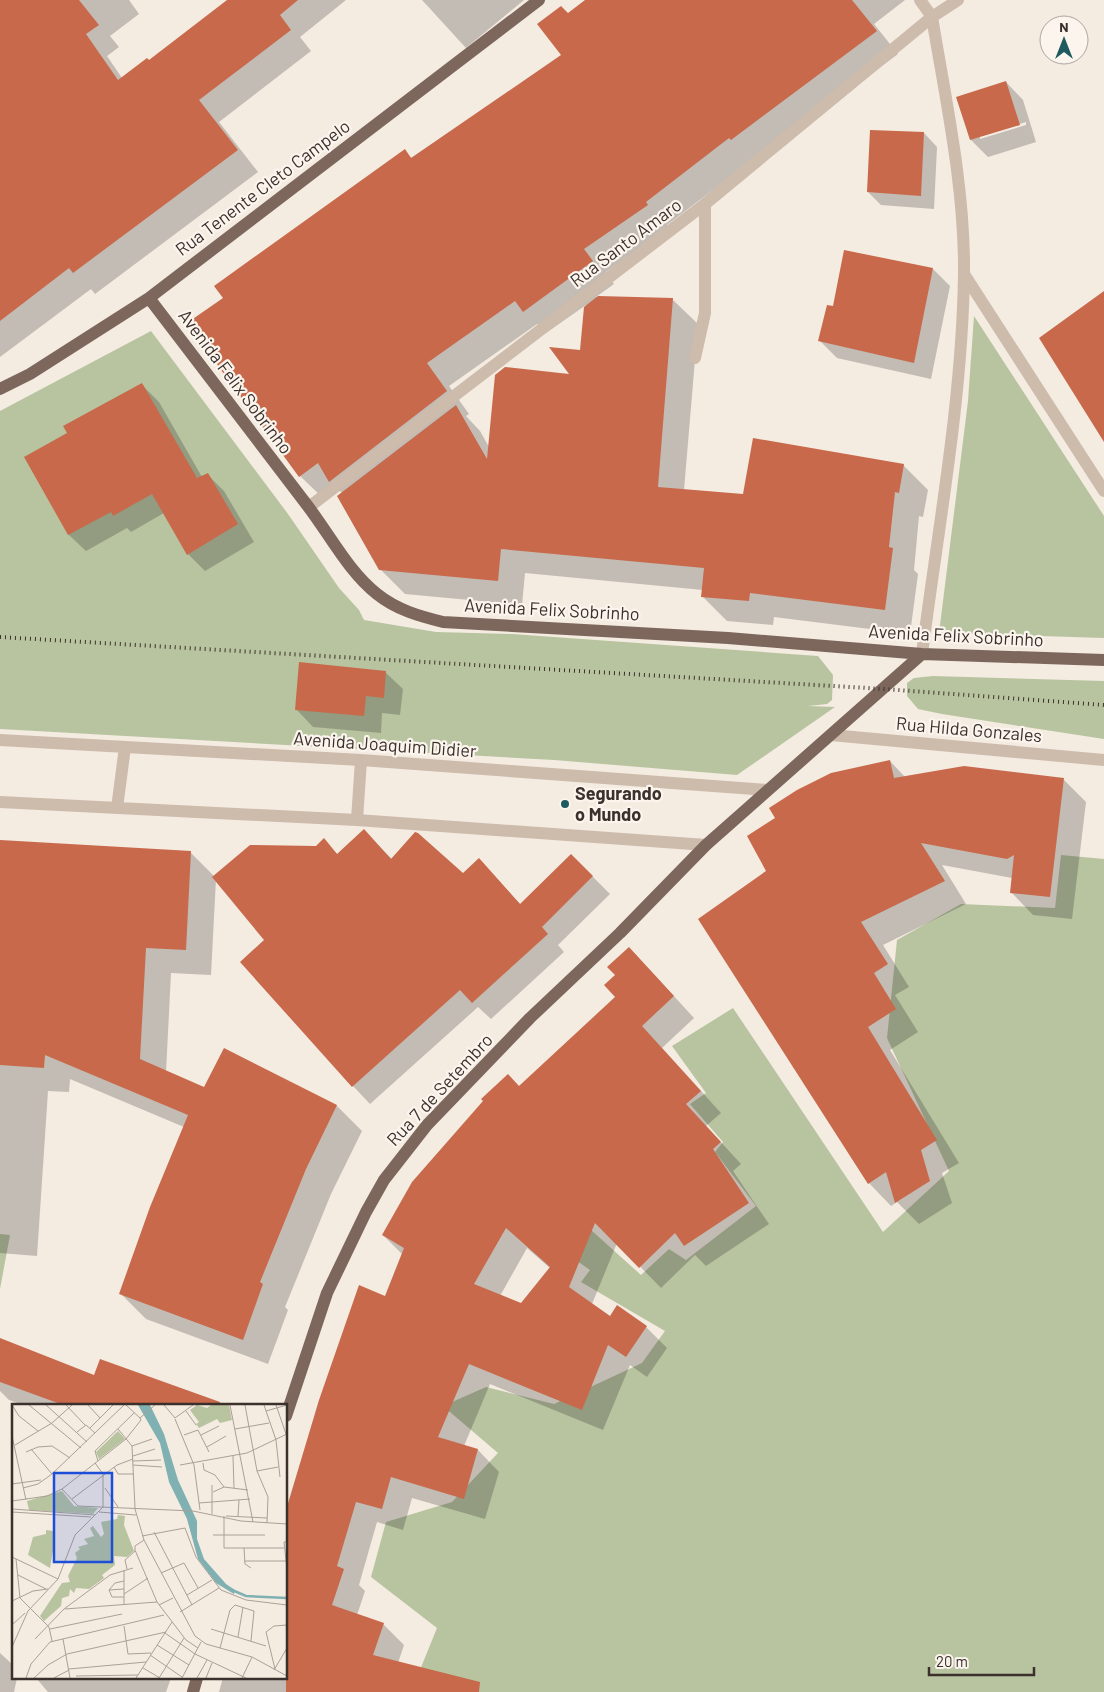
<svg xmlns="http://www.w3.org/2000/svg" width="1104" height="1692" font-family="Barlow,sans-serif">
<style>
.green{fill:#b8c4a0}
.shadow{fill:#0003;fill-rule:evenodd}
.building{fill:#c8694b;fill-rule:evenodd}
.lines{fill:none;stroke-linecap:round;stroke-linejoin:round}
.minor{stroke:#cdbbac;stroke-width:12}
.major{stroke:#7d675c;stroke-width:12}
.rail{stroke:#3b302b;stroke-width:4;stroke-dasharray:1 4;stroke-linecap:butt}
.poi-dot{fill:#1f5a5e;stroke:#fbf5ee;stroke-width:2}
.labels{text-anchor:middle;stroke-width:4.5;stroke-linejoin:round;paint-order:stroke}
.street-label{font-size:18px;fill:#3b302b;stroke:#fbf5ee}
.poi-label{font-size:18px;font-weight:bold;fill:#3b302b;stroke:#fbf5ee;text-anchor:start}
.inset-river{fill:none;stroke:#7fb0b2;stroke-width:2.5}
.inset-road{fill:none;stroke:#aaa098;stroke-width:1}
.view{fill:#1d4ed8;fill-opacity:0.15;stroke:#1d4ed8;stroke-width:2.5}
.inset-edge{fill:none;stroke:#3b302b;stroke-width:2.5}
</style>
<rect width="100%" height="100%" fill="#f4ebe1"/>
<path class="green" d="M974,316l130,200v122l-165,-5 29,-232z
M151,331l137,183 51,74 20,22 5,10 72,12 76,2 306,22 15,19 -1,25 -5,4 -19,2 27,1 -98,68 -183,-15 -554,-31v-318z
M933,676l171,5v58l-162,-25 -24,-5 -11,-13v-13l7,-5z
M1061,855l43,4v833h-693l26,-64 -66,-51 15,-55 66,-20 46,-49 -55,-47 43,-19 68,17 88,-41 23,-32 -84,-49 9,-12 -23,-16 24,-24 50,45 28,-26 17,11 70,-54 -41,-54 8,-10 -33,-38 16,-11 -34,-47 61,-38 150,224 66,-61 -62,-133 10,-98 64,-36 94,4z
M0,1234l10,1 -10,54z"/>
<path class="shadow" d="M0,0h129l10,14 -29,22 9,11 -12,9 15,22 27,-17 80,-61h117l-46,37 11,14 -92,71 39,50 -163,122 -4,-5 -91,68z
M422,0h102l-58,48z
M587,0h318l-31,24 24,30 -144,108 -2,-2 -85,65 2,3 -63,44 8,12 -18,13 77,3 25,24 -14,166 60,5 159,-30 25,25 -5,27 -4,-1 -5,54 4,4 -8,60 -136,-17 -1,8 -46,-4 -25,-25 1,-6 -178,-17 -3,32 -117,-11 -25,-25 -38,-76 -5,-5 -14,10 -23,-22 -75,-177 179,-148 8,7 151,-103 5,-41zM586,305l-5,47 -10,23 -82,72 -9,-16 -14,-15 3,-2 -20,-28 88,-62 9,9z
M1006,82l17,18 13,42 -48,15 -17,-17 -13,-43zM1026,122v3l-46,14v-3z
M924,133l13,14 -3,62 -53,-4 -13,-13z
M845,252l88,17 17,17 -19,93 -94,-21 -17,-17 14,-34z
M142,385l17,17 43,75 5,-3 17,17 30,51 -49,29 -17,-17 -24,-41 -33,19 -4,-4 -41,23 -17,-16 -43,-78 42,-23z
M385,672l18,17 -3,26 -18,-2 -1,20 -68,-6 -17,-18z
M890,761l15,16 159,3 22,22 -14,117 -39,-4 -22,-23 1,-14 -70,-13 24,39 -83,41 26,42 -14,8 23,37 -28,18 69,113 -17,10 10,30 -33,21 -22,-22 -6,4 -22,-23 -101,-311z
M364,831l28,28 71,16 16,-15 42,45 50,-50 39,39 -52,51 6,7 -73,67 -13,-12 -108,97 -17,-18 -87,-145 -50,-62 -5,96 -40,-2 -5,99 39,16 19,-39 113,57 25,25 -31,63 -46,113 3,3 -20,54 -122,-45 -25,-25 63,-167 -114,-48 -1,13 -21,-1 -11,165 -37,-3v-411l191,11 24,24 101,-30 8,-7 14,15z
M650,970l44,48 -32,30 59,65 -15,13 35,38 -8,7 36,53 -63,42 -11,-11 -34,33 -44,-45 -25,61 19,13 35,10 21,21 -20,29 -17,-12 -27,65 -113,-46 -26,62 14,4 21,22 -14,47 -73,-21 -9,32 -26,-8 -18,63 6,6 -8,24 26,9 21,21 -6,18 29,29h-208l4,-14h63l100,-380 17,-43 -20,-20 137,-148zM527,1248l24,21 -30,36 -21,-9z
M0,1339l95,37 6,-15 125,45h-200l-17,-6 -9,-9z
M0,1653l14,13v12h3l-3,14h-14z
M36,1678h135l-5,14h-118z"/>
<path class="building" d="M0,0h79l20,25 -13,9 32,46 29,-22 2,2 78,-60h71l-18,15 11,15 -92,70 39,50 -165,123 -4,-5 -69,53z
M585,0h267l25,31 -146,109 -2,-2 -83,64 2,3 -64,44 9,12 -70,51 -8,-11 -88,62 20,28 -118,91 -11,-19 -19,14 -112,-154 36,-25 -9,-12 191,-137 6,9 150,-103 -24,-31 24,-18 7,7z
M1006,81l14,44 -50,15 -14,-43z
M870,130l54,2 -3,64 -54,-4z
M844,250l89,18 -19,95 -96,-22 9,-36 6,1z
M1104,291v151l-65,-104z
M598,296l75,2 -15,189 85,7 10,-56 151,26 -5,29 -4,-1 -6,55 4,1 -8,62 -135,-17 -1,8 -48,-4 3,-29 -203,-19 -3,32 -119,-11 -42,-74 119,-91 31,54 8,-84 10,-8 64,7 -20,-27 31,3 4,-43z
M142,383l55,95 11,-5 30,51 -51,31 -35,-61 -39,22 -2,-4 -43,23 -44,-78 43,-24 -4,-7z
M299,662l87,9 -2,27 -18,-2 -2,20 -69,-6z
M890,760l4,18 70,-12 100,12 -14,119 -40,-4 4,-38 -7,4 -86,-16 24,38 -84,41 27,42 -14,9 22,36 -28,18 69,113 -16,10 9,31 -35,22 -9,-31 -18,12 -170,-265 68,-48 -19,-35 28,-18 -6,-10 28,-18 34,-17z
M364,829l27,30 24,-27 3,1 45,40 16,-15 41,46 51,-50 22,22 -51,51 6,7 -76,69 -12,-13 -108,97 -112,-125 24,-22 -52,-63 38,-32 66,1 8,-8 13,16z
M0,840l191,11 -5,99 -40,-2 -6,111 64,28 20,-39 113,57 -31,64 -46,113 3,2 -20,56 -124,-46 31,-87 38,-92 -143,-60 -1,13 -44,-3z
M629,947l45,49 -32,30 59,65 -15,13 35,38 -8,7 36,54 -65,43 -9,-13 -36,35 -44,-45 -26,64 41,29 7,-11 30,21 -21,31 -18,-12 -26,65 -113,-46 -31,73 40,12 -14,50 -73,-22 -9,32 -26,-7 -19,64 7,3 -12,36 52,18 -11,32 107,27 -1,10h-193v-182l33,-110 40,-115 26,11 19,-48 -22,-13 30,-53 71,-81 -2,-2 27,-25 11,12 96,-89 -11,-12 11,-10 -8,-8zM506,1228l44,39 -29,36 -47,-19z
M0,1338l94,37 6,-16 120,43 -1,4h-153l-66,-24z"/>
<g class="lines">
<path class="minor" d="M920,0l12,17c14,85 33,171 32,258 -2,127 -26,253 -42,379
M964,274l140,217
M695,358l10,-45v-109
M309,507l396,-303 227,-187 26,-17
M831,735l273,25
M0,740l361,20 406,30
M0,802l357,18 349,25
M117,808l8,-61
M357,820l4,-60"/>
<path class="major" d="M149,298c53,69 106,138 158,207 23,30 41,66 70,89 20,16 42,22 66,28l285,16 194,16 182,6
M0,389l30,-15 119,-76 390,-298
M286,1416l41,-123 39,-81 18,-32 43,-55 103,-107 90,-85 86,-88 216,-191
M193,1692l4,-14"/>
<path class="rail" d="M0,637l884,52 220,16"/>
</g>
<circle class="poi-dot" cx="565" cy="804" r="5"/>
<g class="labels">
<g class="street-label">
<text transform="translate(263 188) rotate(-37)" y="6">Rua Tenente Cleto Campelo</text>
<text transform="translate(626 243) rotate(-37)" y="6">Rua Santo Amaro</text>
<text transform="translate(235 382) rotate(53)" y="6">Avenida Felix Sobrinho</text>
<text transform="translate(552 610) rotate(3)" y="6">Avenida Felix Sobrinho</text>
<text transform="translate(956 636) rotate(3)" y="6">Avenida Felix Sobrinho</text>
<text transform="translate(969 730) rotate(5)" y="6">Rua Hilda Gonzales</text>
<text transform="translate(385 745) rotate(4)" y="6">Avenida Joaquim Didier</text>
<text transform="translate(440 1090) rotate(-47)" y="6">Rua 7 de Setembro</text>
</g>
<g class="poi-label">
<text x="575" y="800">Segurando<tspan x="575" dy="21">o Mundo</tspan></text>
</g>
</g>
<g transform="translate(12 1404)">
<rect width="275" height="275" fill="#f4ebe1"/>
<path d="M185,1l10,3 4,-3h18l3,15 -12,3 -3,-4 -18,9 -3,-4 3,-2 -9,-12zM106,27l7,8 -26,20 -3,-7zM50,87l12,15 24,2 -5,6 -64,-4 -2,-9zM106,111l7,1 -1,9 10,26 -7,6 -13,-1 1,9 -13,10 2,3 -15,11 -13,-1 -2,5 -4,-4 -1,7 -7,2 -1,8 -17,15 -4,-5 22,-33 8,-1 -2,-6 9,-18 -2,-5 5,-4 -2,-2 10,-3 -4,-5 10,-3 -4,-8 3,-2 8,11 3,-3 -3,-12 16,-3zM34,126l7,1 2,7 -5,30 -22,-13 5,-18 13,-3z" fill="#b8c4a0"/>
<path d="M126,1h12l14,29 14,46 19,41v18l7,20 22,25 9,6 -1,4 -18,-11 -18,-24 -11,-40 -18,-37 -9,-39z" fill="#7fb0b2"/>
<path class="inset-river" d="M220,186l14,6 41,2"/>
<path class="inset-road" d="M0,1l7,11 19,15M17,1l52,43M34,1l41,37M54,1l19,20M76,1l12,13M114,1l14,13M152,1l11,13 18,-13M218,1l23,117M233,1l12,66 11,26 -1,26M252,1l12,35 4,37M264,1l10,29M174,7l10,14M254,7l21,-6M128,14l15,-13M163,15l19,46 6,45M78,24l23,-23M106,25l14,17 3,62M223,25l34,-6M65,28l9,-7 9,8M172,31l14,-5 11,22M189,31l18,-9M0,32l14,64M3,41l37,-22 20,-18M120,42l20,-7M195,43l19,-11M19,45l21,25M14,48l12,-5 14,-1 18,12M121,52l22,-7M221,52l1,32M86,57l-3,-10 39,-38M121,57l28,-1M83,59l8,11v33M191,59l1,7 11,5 9,12M121,61l29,2M168,61l67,-12 40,-19M102,63l4,7h16M245,67l21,-4M0,80l29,-4M11,84l15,-4 14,-10 72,-69M93,84l13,19M50,85l16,17 115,5 48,10 46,3M201,88l11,-5 24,3M60,95l45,-34 16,-6M0,97l35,-5 15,-7 64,-50 15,-19 -1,-2M187,99l51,-4M0,105l83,6M123,105l9,31 51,96 11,8 46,13 35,19M0,108l79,5M87,108l37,3M200,110v-29M212,112v32h60M214,112l41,2M226,112l1,-16M142,128l38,73M201,131h52M130,132l43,-8 11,29 25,33 25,10 41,5M132,136l-9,6v4l22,52 29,38 12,8M275,138h-3l3,27M232,144l1,16 6,4M0,153l46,22M4,155l4,39 29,29 3,14M232,157h42M115,165l-2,-9 10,-9M112,166v35M149,169l23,-10 14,25M6,171l28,14M97,186l3,7h12M97,186l6,-7 9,-2M97,186l15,-1M112,190l24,-16M175,191l25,-15M0,197l21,-10 15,-2M147,201l14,-7M53,205l92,-7M168,208l39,-24M0,221l13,-12M112,222l4,28 23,-1M38,225l72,-15M199,225l55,17M153,229l30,21 51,24M226,233l5,-30M23,235l29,-30 46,-34 23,-7M51,235l7,39M145,241l32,20M0,243l16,-36 30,-32 17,-44 28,-28M208,244l10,-38 5,-5 19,6 -3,30M138,251l32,22M131,264l17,10M57,265l77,-7M263,265l-9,-37 8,-6 13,-1M262,266l13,-22M64,272l62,-1M14,274l5,-14 19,-22 114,-27M22,274l14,-13 19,-11 99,-22M42,274l15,-8M124,274l36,-56M147,274l25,-40M170,274l19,-36M185,274l10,-18M194,274l6,-15M230,274l10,-21"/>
<path class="view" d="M42,69h58v89h-58z"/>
<rect width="275" height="275" class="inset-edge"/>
</g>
<g transform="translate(1064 40)"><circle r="24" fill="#fbf5ee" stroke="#aea6a0"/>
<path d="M0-4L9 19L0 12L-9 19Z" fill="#1f5a5e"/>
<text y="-8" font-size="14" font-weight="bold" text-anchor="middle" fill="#3b302b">N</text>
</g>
<path d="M929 1667v8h105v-8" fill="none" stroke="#3b302b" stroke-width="2.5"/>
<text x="936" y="1667" font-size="15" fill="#3b302b" stroke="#fbf5ee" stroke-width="4" paint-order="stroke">20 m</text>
</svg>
